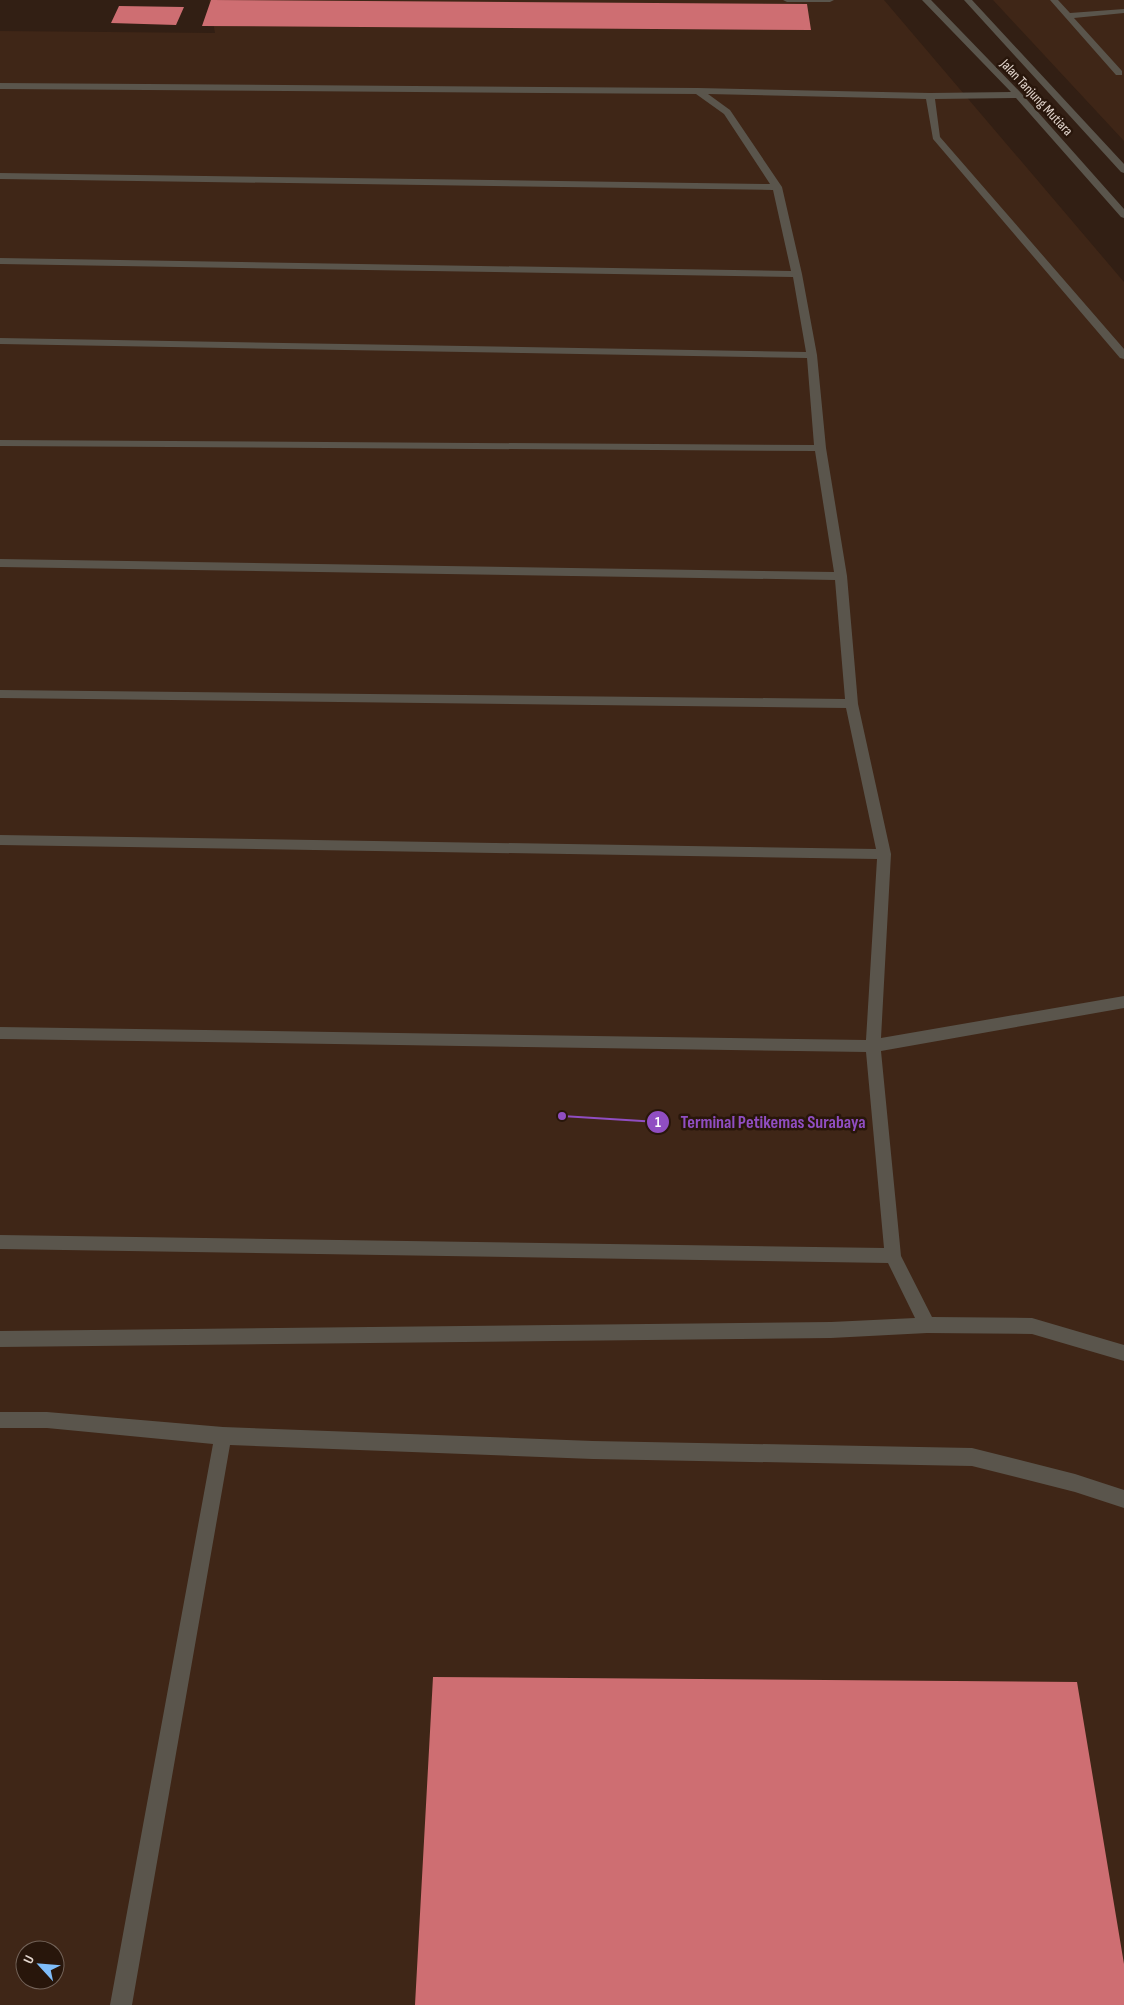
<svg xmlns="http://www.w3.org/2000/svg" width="1124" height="2005" font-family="'Sofia Sans Condensed',sans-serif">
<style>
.built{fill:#3f2617;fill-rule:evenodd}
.building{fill:#ce6e72}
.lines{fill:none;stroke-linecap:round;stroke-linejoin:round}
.lane{fill:#5a554c;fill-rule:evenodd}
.labels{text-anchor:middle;stroke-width:5;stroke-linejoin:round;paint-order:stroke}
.far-street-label{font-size:14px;fill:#e4d7cf;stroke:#28160b}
.leader{fill:none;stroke:#904ec2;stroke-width:2}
.callout-dot{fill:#904ec2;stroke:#28160b;stroke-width:2}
.mark-label{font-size:15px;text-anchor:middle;font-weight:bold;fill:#fff}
.callout-label{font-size:18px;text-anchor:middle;font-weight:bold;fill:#904ec2;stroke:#28160b;stroke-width:5;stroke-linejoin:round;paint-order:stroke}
</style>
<rect width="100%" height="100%" fill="#321f14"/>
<path class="built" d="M209,0h675l240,282v1723h-1124v-1974l215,2zM25,1950h30v30h-30z
M993,0h131v141z"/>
<path class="building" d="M211,0l596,4 4,26 -609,-4z
M119,6l65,1 -8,18 -65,-2z
M433,1677l644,5 47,282v41h-709z"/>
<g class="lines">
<path class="lane" d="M783,0h51l-4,2h-43z
M922,0h9l90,93 103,116v9l-3,-1 -105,-119 -81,1 5,38 184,212v10l-4,-1 -187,-219 -7,-40 -218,-5 22,16 52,77 20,87 15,81 9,93 21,128 11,128 33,150 -10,184 243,-42v12l-243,43 20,205 31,61 100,1 92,27v16l-92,-27 -105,-1 -96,5 -831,9v-16l831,-9 84,-4 -27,-55 -888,-14v-14l884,13 -18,-196 -866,-13v-12l866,13 11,-181 -877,-14v-10l876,14 -30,-141 -846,-10v-8l845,9 -10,-119 -835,-13v-8l834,13 -19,-121 -815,-5v-6l814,5 -7,-87 -807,-14v-6l806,14 -13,-75 -793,-13v-6l791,13 -18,-81 -773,-11v-6l770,11 -46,-70 -28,-20 -696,-5v-6l698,5 232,5 81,-1z
M964,0h8l152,164v9l-3,-1z
M1050,0h8l12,13 54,-4v4l-50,5 48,53v4h-6z
M0,1412h47l176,15 370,14 379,7 103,26 49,16v18l-49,-16 -103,-26 -379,-7 -363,-14 -98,560h-22l103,-561 -166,-16h-47z"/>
</g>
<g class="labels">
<g class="far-street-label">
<text transform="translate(1037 97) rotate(47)" y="5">Jalan Tanjung Mutiara</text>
</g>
</g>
<path class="leader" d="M562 1116L658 1122"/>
<g class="callout-dot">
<circle cx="562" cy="1116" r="5"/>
<circle cx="658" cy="1122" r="12"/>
</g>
<g class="mark-label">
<text x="658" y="1127">1</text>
</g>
<g class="callout-label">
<text x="773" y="1128">Terminal Petikemas Surabaya</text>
</g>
<g transform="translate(40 1965) rotate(296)"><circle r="24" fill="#28160b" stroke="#736359"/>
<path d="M0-4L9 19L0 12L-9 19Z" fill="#7fbdfa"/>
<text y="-8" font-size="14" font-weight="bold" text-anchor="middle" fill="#e4d7cf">U</text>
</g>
</svg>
